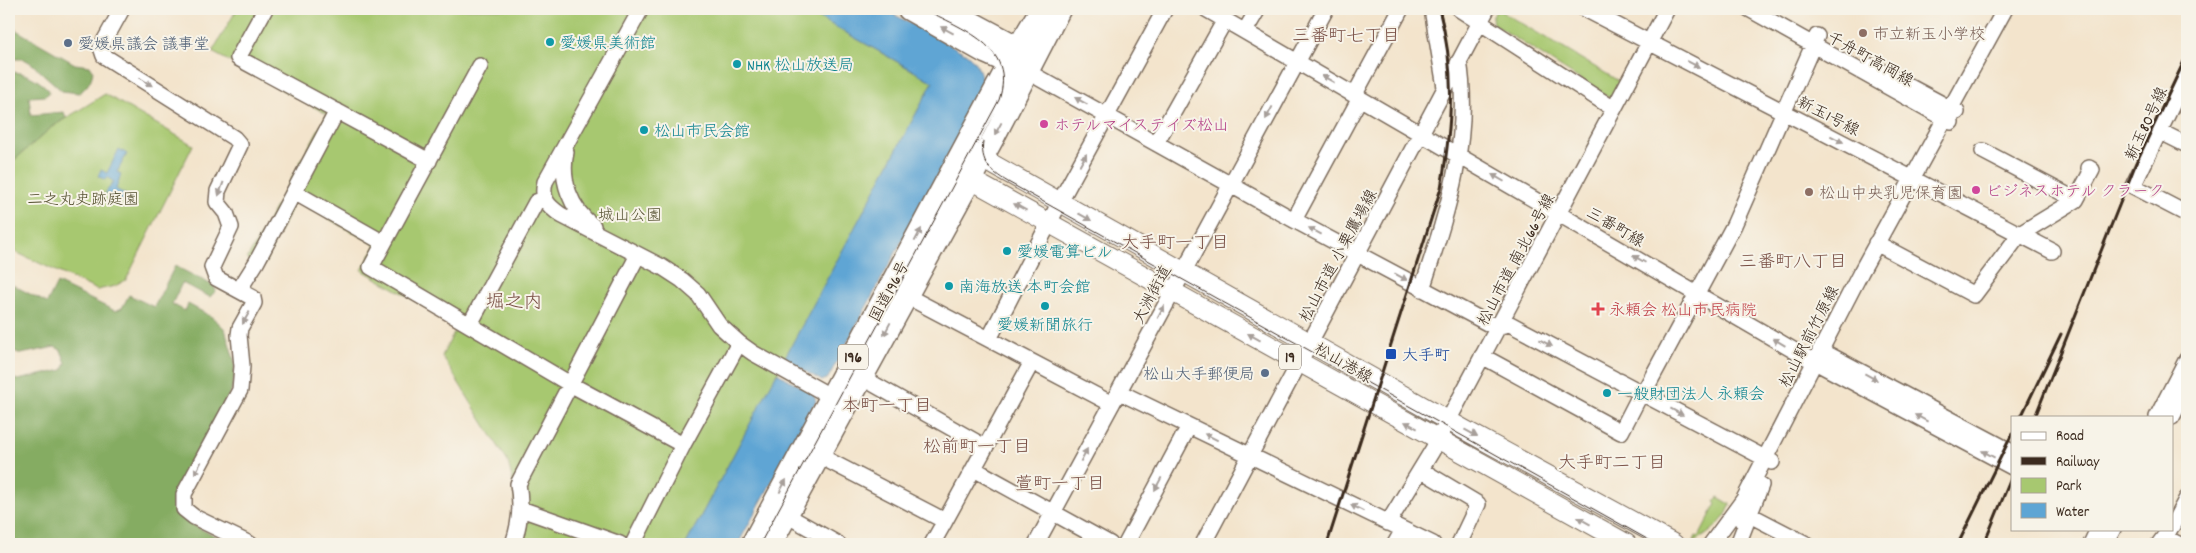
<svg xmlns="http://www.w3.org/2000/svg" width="2196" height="553" font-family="Dekko,'Klee One',sans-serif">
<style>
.green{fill:#a7c870;stroke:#717947}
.forest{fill:#85ac62;stroke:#606b40}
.water{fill:#5ea5d4;stroke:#4c6879}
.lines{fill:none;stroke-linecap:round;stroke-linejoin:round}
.minor-casing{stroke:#7b6b5b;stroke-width:18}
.major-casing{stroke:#7b6b5b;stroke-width:21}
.highway-casing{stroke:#7b6b5b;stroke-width:24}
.minor{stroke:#fff;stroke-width:15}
.major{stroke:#fff;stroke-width:19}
.highway{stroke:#fff;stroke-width:21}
.tram{stroke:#3b2a1e;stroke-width:1}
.rail{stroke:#3b2a1e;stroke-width:3}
.oneway{fill:#a79f9a}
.education-dot{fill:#8d6e63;stroke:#f7f3e8;stroke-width:2}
.culture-dot{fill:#0f9aa8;stroke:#f7f3e8;stroke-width:2}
.service-dot{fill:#5c6f8a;stroke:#f7f3e8;stroke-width:2}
.hotel-dot{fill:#d1479c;stroke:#f7f3e8;stroke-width:2}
.health-dot{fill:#e0444e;stroke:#f7f3e8;stroke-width:2}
.transit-dot{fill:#1a4fb4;stroke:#f7f3e8;stroke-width:2}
.labels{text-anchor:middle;stroke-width:4;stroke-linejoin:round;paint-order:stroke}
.shield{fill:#f7f3e8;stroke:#73665b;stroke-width:1}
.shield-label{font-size:15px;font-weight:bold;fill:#3b2a1e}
.education-label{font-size:16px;fill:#785e54;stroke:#f7f3e8;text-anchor:start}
.culture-label{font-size:16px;fill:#0d838f;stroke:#f7f3e8;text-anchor:start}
.service-label{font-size:16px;fill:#4e5e75;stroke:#f7f3e8;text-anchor:start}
.street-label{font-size:16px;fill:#3b2a1e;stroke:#f7f3e8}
.hotel-label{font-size:16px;fill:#b23c85;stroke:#f7f3e8;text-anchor:start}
.park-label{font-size:16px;fill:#565232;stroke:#f7f3e8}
.health-label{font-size:16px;fill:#be3a42;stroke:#f7f3e8;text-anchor:start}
.transit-label{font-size:16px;fill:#164399;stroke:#f7f3e8;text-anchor:start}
.neighbourhood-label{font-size:18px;fill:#784e44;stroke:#f7f3e8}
.quarter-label{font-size:19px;fill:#784e44;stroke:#f7f3e8}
</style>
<rect width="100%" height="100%" fill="#f7f3e8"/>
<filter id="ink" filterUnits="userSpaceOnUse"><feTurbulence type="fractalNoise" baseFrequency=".02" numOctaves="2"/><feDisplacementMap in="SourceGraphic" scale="10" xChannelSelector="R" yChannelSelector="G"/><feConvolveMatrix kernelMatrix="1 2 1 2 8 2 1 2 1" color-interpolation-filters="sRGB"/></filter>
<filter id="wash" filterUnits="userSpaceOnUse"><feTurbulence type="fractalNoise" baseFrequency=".0096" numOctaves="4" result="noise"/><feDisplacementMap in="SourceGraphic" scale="20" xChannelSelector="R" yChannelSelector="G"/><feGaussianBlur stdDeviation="1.12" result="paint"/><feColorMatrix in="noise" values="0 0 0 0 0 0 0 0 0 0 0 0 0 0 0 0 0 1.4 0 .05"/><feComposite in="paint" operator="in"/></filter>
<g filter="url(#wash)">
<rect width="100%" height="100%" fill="#f3e4cc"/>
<path class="green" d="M237,9h567l129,73 -247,462h-168l-4,-58 -6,-24 -66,-106 16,-31 -96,-55 14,-25 -81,-45 -32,67 -16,-8 80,-145 -115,-62z
M1497,9l125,74 -8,15h-5l-116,-74 -1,-6z
M105,94l88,51 -67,135 -11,6 -18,4 -88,-41v-80l3,-7 40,-35z
M1718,497l12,7c-1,13 -23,33 -36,37l2,-5 3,1 17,-33 -2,-2z"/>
<path class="forest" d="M9,22l7,8 59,34 15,2 3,5c-1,9 -6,17 -14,22l-17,-2 -31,-28 -7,-4h-15z
M9,72c16,0 27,6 39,17l1,4 -4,3 -16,1 2,18 33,-3 2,6 -14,9 -40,35 -3,7z
M175,266l39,20 2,5 -6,6 -28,-14 -10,21 13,7 3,-7 24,13 13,12 10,34 -1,15 -3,13 -55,101c-1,6 -2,13 1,19 6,13 44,27 57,33h-225v-167l9,3 45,-10 3,-7 -5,-13 -6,-3 -34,7 -12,-5v-66l38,20 10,-20 58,28 7,-3 7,-13 25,12z"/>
<path class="water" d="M804,9h80l81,44c17,12 21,31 12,49l-149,276 -6,3 -38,-22 149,-277z
M119,149l8,5 -10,18 4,2 -5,15 10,6 -3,6 -18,-8 9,-11 -7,-5 -2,3 -7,-4 3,-6 6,3z
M777,373l37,21 2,7 -78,143h-52z"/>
</g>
<g filter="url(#ink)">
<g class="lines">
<defs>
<path id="minor" d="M122,9l-21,38 3,9 130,82 6,7 -22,46 -1,11 9,11 5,14 -19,40 4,11 37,20 1,5 -14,25 -1,7 3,31 -2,24 -56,104v15l10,8 56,27
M265,9l-27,49 191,103
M641,9l-96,173c-4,17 2,23 16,33l101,52 20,13 16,14 21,31 20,18 14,10 86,48
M1206,9l594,345 212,113
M1432,9l13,78
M1459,9l155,100
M1585,9l467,242
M1749,9l202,113
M1245,31l13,-22
M480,66l-109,201 199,117 113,61
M1871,66l86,46
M1028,72l266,148 195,104 11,2 10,-2 104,55
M2187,74l-54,112 54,28
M1355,94l46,-85
M2159,131l28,14
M1156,143l69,-123
M1983,151l93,49 16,-30 -3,-2
M566,152c-6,28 4,56 27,74
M294,192l90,51
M1294,220l66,-122
M1876,243l98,52 46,-61 56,-34
M1422,289c24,-74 50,-149 37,-228
M239,290l17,-27 81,-152
M899,292l213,112
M470,324l66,-122 8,-3
M989,339l75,-145 101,-185
M1820,350l192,102
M1482,356l139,76 17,-33 5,-5 91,-169 83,-189
M854,373l131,74
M1619,381l153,81
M1119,392l314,152
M2157,417l30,-58
M2172,417l15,-29
M812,452l133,69 87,-159
M974,469l136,75
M1421,470l57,34 -19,40
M521,509l99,35
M779,511l59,33
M1742,521l8,-6 56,29
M1388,523l44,-72 235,-442
M2172,526l15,-28
M2164,537l14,7
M513,544c7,-20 9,-39 5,-60l120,-229
M633,544l50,-99 56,-102
M932,544l13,-23
M1036,544l290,-535
M1126,544l63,-118
M1203,544l284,-535
M1395,544l8,-14
M1711,544l33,-45 117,-227 144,-263
M1738,544l23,-59
M2091,544l7,-15
M2105,544l8,-15
M2159,544l11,-15"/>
<path id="major" d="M969,151l494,278 211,115
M959,173l668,371"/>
<path id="highway" d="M908,9l78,44 36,16
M947,9l71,38 8,12
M752,544l266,-497 23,-38
M771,544l223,-407 66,-128"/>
</defs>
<use href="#minor" class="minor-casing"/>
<use href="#major" class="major-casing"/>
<use href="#highway" class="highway-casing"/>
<use href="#minor" class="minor"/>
<use href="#major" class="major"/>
<use href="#highway" class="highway"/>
<path class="tram" d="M983,141c-3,21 7,30 25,41l648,362
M760,544l239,-444c18,-54 -37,-71 -75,-91"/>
<path class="rail" d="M2021,417l40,-83
M2035,417l101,-254 51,-108
M1327,544l114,-356c11,-63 15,-117 -2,-179
M1958,544l54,-110
M1984,544l28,-68"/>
</g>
<defs><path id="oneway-solid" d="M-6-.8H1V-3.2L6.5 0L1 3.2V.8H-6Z" transform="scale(1.25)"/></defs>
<g class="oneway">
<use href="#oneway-solid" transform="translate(947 30) rotate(-152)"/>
<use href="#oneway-solid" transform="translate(1693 64) rotate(27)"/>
<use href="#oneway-solid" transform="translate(1328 79) rotate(-150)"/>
<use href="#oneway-solid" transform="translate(146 82) rotate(32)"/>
<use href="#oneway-solid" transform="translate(1081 101) rotate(-151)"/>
<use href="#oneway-solid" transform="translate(1269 113) rotate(118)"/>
<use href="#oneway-solid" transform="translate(998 129) rotate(118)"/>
<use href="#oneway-solid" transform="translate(1837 139) rotate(27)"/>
<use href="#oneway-solid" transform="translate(1083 160) rotate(-61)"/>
<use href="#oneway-solid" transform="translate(1498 178) rotate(-150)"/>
<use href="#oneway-solid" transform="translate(221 189) rotate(110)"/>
<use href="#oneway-solid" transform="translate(1020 207) rotate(-152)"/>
<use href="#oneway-solid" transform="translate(1085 217) rotate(29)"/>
<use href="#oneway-solid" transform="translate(1315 231) rotate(-152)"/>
<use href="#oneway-solid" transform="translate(918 235) rotate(-62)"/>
<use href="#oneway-solid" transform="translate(1639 259) rotate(-150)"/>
<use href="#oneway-solid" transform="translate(1401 277) rotate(28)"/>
<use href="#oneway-solid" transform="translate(1161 312) rotate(-62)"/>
<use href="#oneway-solid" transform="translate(246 318) rotate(119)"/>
<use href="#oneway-solid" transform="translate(887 329) rotate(118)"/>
<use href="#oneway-solid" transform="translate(1254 337) rotate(-151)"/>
<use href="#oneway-solid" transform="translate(1779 342) rotate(-149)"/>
<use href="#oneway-solid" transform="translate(1546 343) rotate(28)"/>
<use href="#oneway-solid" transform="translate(1871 377) rotate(28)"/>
<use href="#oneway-solid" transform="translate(1677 412) rotate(28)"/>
<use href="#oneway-solid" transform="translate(1921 418) rotate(-152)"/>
<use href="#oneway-solid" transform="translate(1411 425) rotate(-152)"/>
<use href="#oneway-solid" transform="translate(1471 433) rotate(29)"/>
<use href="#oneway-solid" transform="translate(1211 437) rotate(-154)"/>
<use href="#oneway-solid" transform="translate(1988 454) rotate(-152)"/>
<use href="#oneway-solid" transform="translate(1084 455) rotate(-62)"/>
<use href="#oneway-solid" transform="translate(198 468) rotate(118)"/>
<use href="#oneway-solid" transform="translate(1158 484) rotate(118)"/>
<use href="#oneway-solid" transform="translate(783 486) rotate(-62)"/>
<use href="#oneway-solid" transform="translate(1357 508) rotate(-154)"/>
<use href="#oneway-solid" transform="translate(1584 521) rotate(-151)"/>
</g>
</g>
<g class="education-dot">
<circle cx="1863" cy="33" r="5"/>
<circle cx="1809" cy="192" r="5"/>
</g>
<g class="culture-dot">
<circle cx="550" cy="42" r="5"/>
<circle cx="737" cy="64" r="5"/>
<circle cx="644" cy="130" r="5"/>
<circle cx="1007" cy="251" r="5"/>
<circle cx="949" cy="286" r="5"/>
<circle cx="1045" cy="306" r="5"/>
<circle cx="1607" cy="393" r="5"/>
</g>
<g class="service-dot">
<circle cx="68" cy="43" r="5"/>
<circle cx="1265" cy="373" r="5"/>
</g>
<g class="hotel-dot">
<circle cx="1044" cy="124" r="5"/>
<circle cx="1976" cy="190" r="5"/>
</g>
<path class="health-dot" d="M1595.5 301.5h5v5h5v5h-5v5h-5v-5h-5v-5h5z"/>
<rect class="transit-dot" x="1385" y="348" width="12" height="12" rx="2.5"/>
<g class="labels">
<g class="shield">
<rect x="838" y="344.5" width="30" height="25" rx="4"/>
<rect x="1279" y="344.5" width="22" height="25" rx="4"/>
</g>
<g class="shield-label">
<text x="853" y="362">196</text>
<text x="1290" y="362">19</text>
</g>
<g class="education-label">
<text x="1873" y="39">市立新玉小学校</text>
<text x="1819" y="198">松山中央乳児保育園</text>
</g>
<g class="culture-label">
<text x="560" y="48">愛媛県美術館</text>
<text x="747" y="70">NHK 松山放送局</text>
<text x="654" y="136">松山市民会館</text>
<text x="1017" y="257">愛媛電算ビル</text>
<text x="959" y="292">南海放送 本町会館</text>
<text x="1045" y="330" text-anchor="middle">愛媛新聞旅行</text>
<text x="1617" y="399">一般財団法人 永頼会</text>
</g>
<g class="service-label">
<text x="78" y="49">愛媛県議会 議事堂</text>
<text x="1255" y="379" text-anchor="end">松山大手郵便局</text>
</g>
<g class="street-label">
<text transform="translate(1871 58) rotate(29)" y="6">千舟町高岡線</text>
<text transform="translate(1829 115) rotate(27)" y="6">新玉1号線</text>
<text transform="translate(2145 123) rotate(-65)" y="6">新玉80号線</text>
<text transform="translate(1616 226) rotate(30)" y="6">三番町線</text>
<text transform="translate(1337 255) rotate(-62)" y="6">松山市道 小栗鷹場線</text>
<text transform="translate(1515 259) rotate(-62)" y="6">松山市道 南北66号線</text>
<text transform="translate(888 291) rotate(-62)" y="6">国道196号</text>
<text transform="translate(1151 294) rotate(-62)" y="6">大洲街道</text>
<text transform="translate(1808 336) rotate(-63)" y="6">松山駅前竹原線</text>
<text transform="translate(1344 362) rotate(30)" y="6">松山港線</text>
</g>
<g class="hotel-label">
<text x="1054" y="130">ホテルマイステイズ松山</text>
<text x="1986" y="196">ビジネスホテル クラーク</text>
</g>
<g class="park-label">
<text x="83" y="204">二之丸史跡庭園</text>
<text x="630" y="220">城山公園</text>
</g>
<g class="health-label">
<text x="1609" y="315">永頼会 松山市民病院</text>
</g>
<g class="transit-label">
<text x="1402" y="360">大手町</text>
</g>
<g class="neighbourhood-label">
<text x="1346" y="41">三番町七丁目</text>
<text x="1175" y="248">大手町一丁目</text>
<text x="1793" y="267">三番町八丁目</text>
<text x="887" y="411">本町一丁目</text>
<text x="977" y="452">松前町一丁目</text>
<text x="1612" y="468">大手町二丁目</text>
<text x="1060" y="489">萱町一丁目</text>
</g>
<g class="quarter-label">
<text x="514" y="307">堀之内</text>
</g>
</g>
<rect width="2196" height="553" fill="none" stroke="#f7f3e8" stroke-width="30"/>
<rect x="2011" y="416" width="162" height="115" fill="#f7f3e8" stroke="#aca397"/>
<rect x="2021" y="432" width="25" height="8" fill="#ffffff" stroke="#aca397"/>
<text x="2056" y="440" font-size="15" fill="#3b2a1e">Road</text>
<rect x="2021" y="457" width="25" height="8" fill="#3b2a1e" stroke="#aca397"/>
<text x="2056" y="466" font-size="15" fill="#3b2a1e">Railway</text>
<rect x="2021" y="478" width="25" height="15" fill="#a7c870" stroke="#aca397"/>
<text x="2056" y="490" font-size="15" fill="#3b2a1e">Park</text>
<rect x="2021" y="503" width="25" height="15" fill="#5ea5d4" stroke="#aca397"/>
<text x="2056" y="516" font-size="15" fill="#3b2a1e">Water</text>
</svg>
